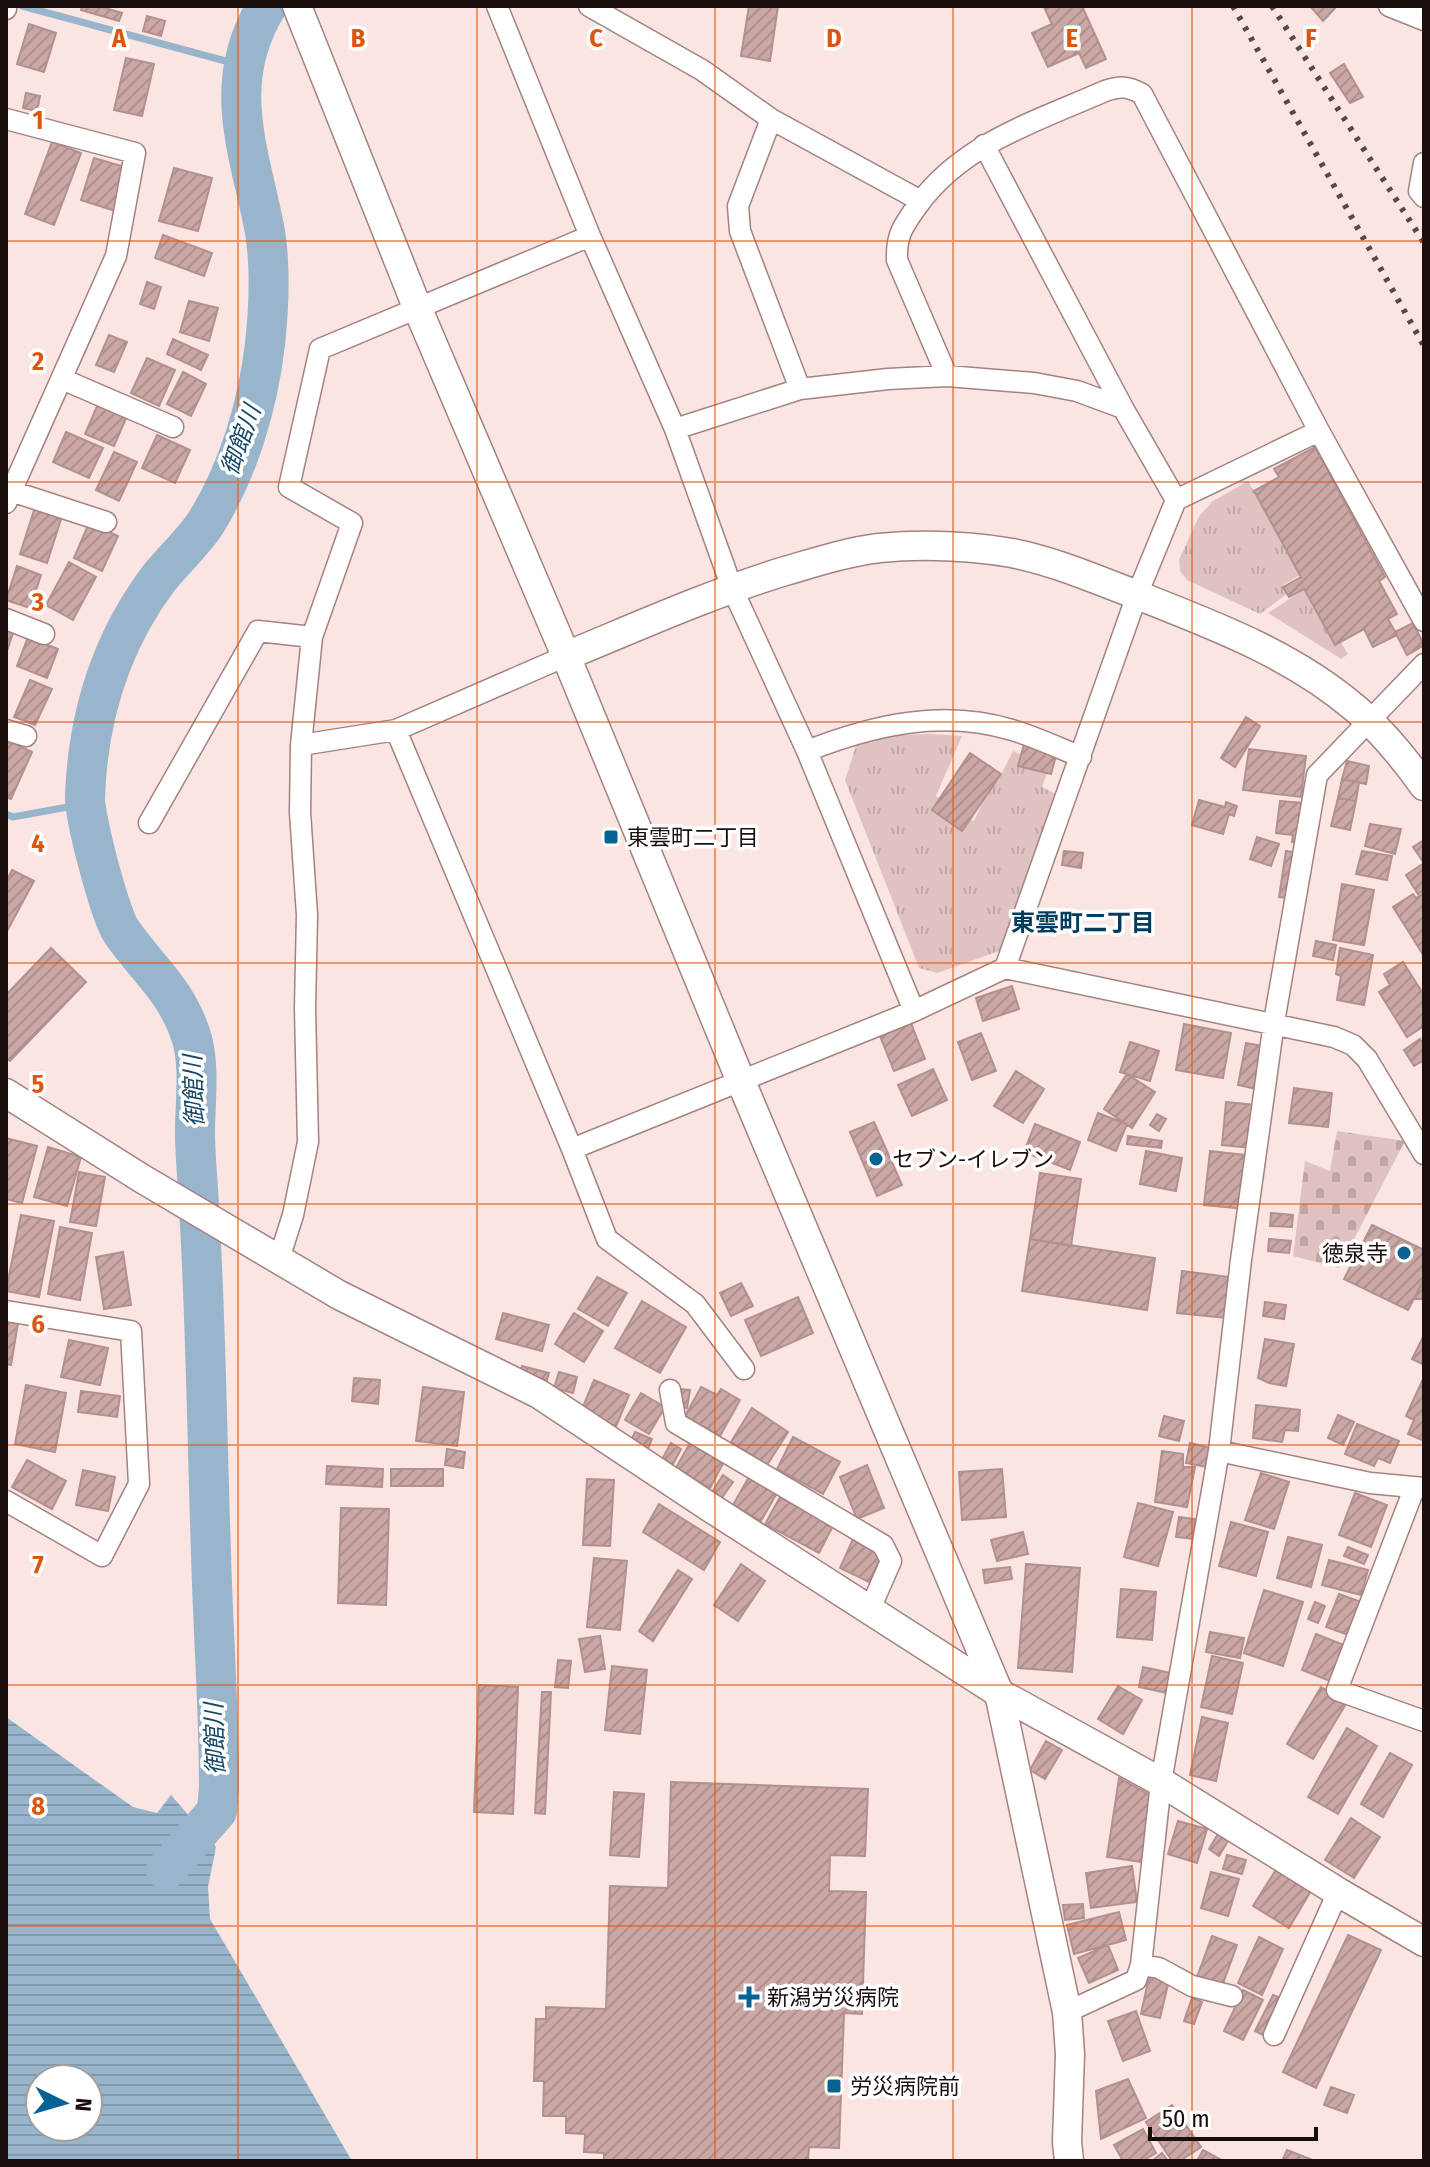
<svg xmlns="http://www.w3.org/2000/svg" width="1430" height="2167" font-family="'Fira Sans Condensed','Noto Sans JP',sans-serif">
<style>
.grass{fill:url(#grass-tufts)}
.cemetery{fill:url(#cemetery-stones)}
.water{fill:url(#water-rules);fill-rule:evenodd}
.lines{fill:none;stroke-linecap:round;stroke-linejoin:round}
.stream{stroke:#98b5cb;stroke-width:7}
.river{stroke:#98b5cb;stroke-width:40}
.building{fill:url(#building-hatch);stroke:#b2908e;stroke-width:2}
.street-casing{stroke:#a38280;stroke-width:23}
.secondary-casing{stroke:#a38280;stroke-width:31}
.street{stroke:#fff;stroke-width:20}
.secondary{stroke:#fff;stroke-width:28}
.rail{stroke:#564846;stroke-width:6;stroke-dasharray:4 8;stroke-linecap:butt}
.grid{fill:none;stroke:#de550c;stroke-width:2;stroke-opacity:0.55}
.poi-dot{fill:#086393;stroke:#fff;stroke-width:3}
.labels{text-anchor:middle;stroke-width:7;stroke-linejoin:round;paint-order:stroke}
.poi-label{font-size:22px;fill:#1a0e0d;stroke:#fff;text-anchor:start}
.water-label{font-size:24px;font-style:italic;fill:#164868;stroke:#fff}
.neighbourhood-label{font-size:24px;font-weight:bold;fill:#003c5d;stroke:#fff}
.grid-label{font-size:26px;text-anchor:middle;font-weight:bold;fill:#de550c;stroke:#fff;stroke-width:7;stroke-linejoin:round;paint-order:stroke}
</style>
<defs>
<pattern id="grass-tufts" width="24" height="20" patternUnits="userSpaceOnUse" patternTransform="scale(2)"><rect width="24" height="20" fill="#e0c3c1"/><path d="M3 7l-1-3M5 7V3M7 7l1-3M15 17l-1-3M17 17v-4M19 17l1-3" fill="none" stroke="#c0a6a5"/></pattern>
<pattern id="cemetery-stones" width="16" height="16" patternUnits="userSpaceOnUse" patternTransform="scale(2)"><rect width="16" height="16" fill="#e0c3c1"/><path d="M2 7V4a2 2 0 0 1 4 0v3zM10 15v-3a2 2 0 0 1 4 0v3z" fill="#c0a6a5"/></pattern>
<pattern id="water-rules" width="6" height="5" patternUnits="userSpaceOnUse" patternTransform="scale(2)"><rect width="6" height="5" fill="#98b5cb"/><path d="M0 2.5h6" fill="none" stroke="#829aad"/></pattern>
<pattern id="building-hatch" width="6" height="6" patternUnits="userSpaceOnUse" patternTransform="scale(2)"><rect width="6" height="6" fill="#cba8a5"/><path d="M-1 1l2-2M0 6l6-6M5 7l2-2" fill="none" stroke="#ae8f8d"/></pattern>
</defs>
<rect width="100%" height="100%" fill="#fbe5e3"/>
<path class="grass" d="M1248,481l52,94 -17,10 4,9 -27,20 -73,-34 -7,-9 -1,-11 20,-44 14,-15z
M1303,590l31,54 6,-3 8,13 -7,5 -73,-46z
M931,734l31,2 -26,60 10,6 -2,5 30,14 20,-42 4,2 15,-30 36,17 -7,19 20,10 -60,153 -65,23 -18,-5 -74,-188 12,-37 35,-8z"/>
<path class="cemetery" d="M1337,1131l68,10 -66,127 -46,-12 12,-95 25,10z"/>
<path class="water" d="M6,1717l127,90 24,6 14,-18 45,52 -8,40 2,32 142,242h-346zM40,2079h48v48h-48z"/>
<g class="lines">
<path class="stream" d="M22,6l222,60
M6,814l7,3 71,-13"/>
<path class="river" d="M166,1870l51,-59 2,-24c0,-78 -6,-156 -8,-234 -4,-115 -5,-231 -12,-346 -1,-25 -4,-50 -4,-75 0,-30 5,-63 -3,-93 -15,-49 -44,-69 -71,-108 -11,-16 -37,-115 -36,-135 3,-80 25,-153 74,-218 15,-19 35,-36 48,-57 32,-52 51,-117 58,-177 4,-37 6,-75 0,-112 -15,-80 -46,-148 2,-226"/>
</g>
<path class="building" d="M82,6h16l24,7 -3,8 -38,-11z
M749,6h29l-8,55 -29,-5z
M1047,6h35l24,53 -20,9 -7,-15 -31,14 -16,-34 20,-9 -8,-17z
M1310,6h27l-14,15z
M147,16l18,5 -4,15 -18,-5z
M29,24l27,9 -12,39 -27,-8z
M126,58l28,6 -12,52 -28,-6z
M1344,64l19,33 -13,6 -20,-30z
M26,93l14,3 -3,15 -14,-3z
M52,142l29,11 -27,72 -29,-11z
M94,158l34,10 -13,43 -34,-11z
M174,168l38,10 -14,53 -39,-10z
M163,235l49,18 -8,23 -49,-18z
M147,282l14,5 -7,22 -14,-5z
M189,301l29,7 -9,33 -29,-9z
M109,335l18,7 -13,30 -18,-7z
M173,339l35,16 -7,15 -34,-16z
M147,358l28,12 -16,36 -28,-13z
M183,372l23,12 -15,32 -24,-12z
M98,404l29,12 -13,30 -29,-12z
M66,432l37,16 -14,30 -36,-16z
M157,435l33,15 -15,33 -33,-15z
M1315,447l70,130 -6,4 18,33 -9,5 9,16 -24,12 -9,-18 -29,16 -31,-56 -15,8 -6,-10 18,-10 -47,-86 25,-14 -5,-8z
M114,452l23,10 -18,39 -23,-11z
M36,504l27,9 -16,50 -27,-9z
M89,523l29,13 -16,35 -28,-13z
M69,562l27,15 -23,43 -27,-15z
M17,566l24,9 -11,33 -24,-8z
M1413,623l11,22 -17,10 -12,-23z
M6,624l9,3 -9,27z
M28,637l30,12 -11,29 -30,-12z
M30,680l22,9 -17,36 -21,-8z
M1246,717l14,9 -25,41 -14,-9z
M6,740l26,12 -21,47 -5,-2z
M1024,744l33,8 -6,22 -33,-8z
M1249,749l57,7 -5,41 -58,-7z
M970,753l31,21 -39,57 -30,-21z
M1347,761l22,5 -3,18 -24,-5z
M1342,779l17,3 -3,19 -18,-3z
M1338,798l18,3 -6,29 -19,-4z
M1199,800l26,7 1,-5 11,4 -3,10 -5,-2 -6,20 -31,-9z
M1280,801l23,2 1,40 -12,-1 1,-7 -17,-2z
M1370,824l31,5 -6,25 -30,-8z
M1257,837l22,7 -8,22 -21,-7z
M1424,840v23l-11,-16z
M1064,851l19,2 -2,15 -19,-3z
M1286,851l19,3 -6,45 -20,-2z
M1362,851l30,5 -5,24 -31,-6z
M1424,863v27l-6,4 -12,-19z
M12,870l22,11 -28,52v-51z
M1342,884l32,6 -10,55 -31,-5z
M1424,893v58l-2,2 -29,-46 20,-13 3,4z
M1316,941l20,4 -3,15 -20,-4z
M51,948l35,34 -76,79 -4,-3v-63z
M1340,948l33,7 -9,50 -27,-5 4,-24 -5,-2z
M1403,962l21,33v31l-17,11 -28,-45 11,-7 -6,-11z
M1012,986l7,23 -36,12 -7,-23z
M911,1023l14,36 -31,12 -14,-35z
M1184,1024l47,9 -8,45 -47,-8z
M981,1033l15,38 -24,9 -14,-38z
M1420,1039l4,6v15l-10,6 -10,-16z
M1130,1042l29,9 -9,30 -30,-9z
M1246,1043l29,5 -9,43 -28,-6z
M933,1069l14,31 -35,16 -14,-31z
M1016,1071l28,18 -21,34 -29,-17z
M1127,1074l28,18 -23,36 -28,-19z
M1294,1088l38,5 -4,34 -39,-4z
M1226,1102l40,4 -3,43 -41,-4z
M1098,1113l29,11 -11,27 -28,-11z
M1157,1114l9,5 -7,12 -9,-6z
M874,1122l28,63 -25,11 -27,-64z
M1035,1124l45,18 -10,28 -46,-18z
M1128,1136l34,5 -1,7 -34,-4z
M6,1138l31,8 -15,57 -16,-4z
M48,1147l33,10 -14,49 -33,-9z
M1146,1151l36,7 -6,33 -36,-7z
M1210,1151l52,6 -6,53 -52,-5z
M79,1172l26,5 -9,49 -26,-4z
M1040,1173l41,6 -10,67 -41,-7z
M1271,1213l22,2 -1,12 -22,-1z
M21,1215l33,6 -15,76 -33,-6z
M1372,1225l52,25v30l-16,30 -64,-31z
M60,1227l32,6 -12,67 -32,-6z
M1030,1239l125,19 -8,52 -125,-19z
M1269,1239l22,2 -2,12 -21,-2z
M123,1252l8,53 -27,4 -8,-52z
M1182,1271l48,6 -4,41 -49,-5z
M597,1277l30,16 -19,33 -30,-17z
M1423,1281l1,18h-10z
M741,1283l12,23 -22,10 -11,-23z
M798,1297l15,36 -52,23 -16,-36z
M642,1301l44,26 -26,46 -45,-25z
M1265,1302l21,3 -2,14 -21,-3z
M503,1313l46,12 -7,26 -46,-12z
M574,1313l29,18 -19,31 -29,-18z
M6,1321l12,2 -7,42 -5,-1z
M1424,1335v30l-12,-6z
M1265,1339l29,5 -8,42 -17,-3 -11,-5z
M69,1340l39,8 -8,37 -39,-8z
M522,1366l27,7 -2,7 -27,-8z
M559,1372l18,5 -4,16 -19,-5z
M354,1378l26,2 -2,24 -26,-3z
M594,1380l35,15 -14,34 -35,-15z
M1422,1381l2,1v59l-16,-7 6,-14 -8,-4z
M26,1385l40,8 -11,59 -40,-8z
M423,1387l41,5 -7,54 -41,-5z
M701,1387l16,8 4,-6 19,11 -20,36 -35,-20z
M679,1389l11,1 -3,18 -10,-2z
M81,1391l39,5 -3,21 -39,-5z
M641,1393l24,14 -16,27 -24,-14z
M1256,1405l44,5 -2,21 -13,-1 -3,12 -29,-4z
M752,1408l36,24 -21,33 -36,-23z
M1338,1415l16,7 -11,23 -15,-7z
M1164,1416l20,5 -5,20 -20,-5z
M1357,1424l42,17 -9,22 -12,-5 -4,8 -29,-12z
M635,1432l17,7 -5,12 -17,-8z
M793,1437l47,25 -17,32 -46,-25z
M691,1441l34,19 -15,28 -34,-20z
M671,1443l10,6 -10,19 -11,-5z
M1190,1443l21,5 -4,19 -21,-4z
M447,1449l18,3 -2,16 -18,-3z
M1162,1451l21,3v13h12l-8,40 -32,-5z
M27,1460l39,21 -14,28 -40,-22z
M867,1465l17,43 -27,11 -17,-42z
M327,1466l56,3 -1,18 -56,-3z
M391,1469h52v17h-52z
M1002,1469l4,48 -44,3 -3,-48z
M83,1470l32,7 -7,34 -32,-6z
M1261,1473l28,9 -15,47 -29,-9z
M723,1475l10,7 -12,17 -9,-7z
M750,1475l28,16 -17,30 -28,-16z
M587,1479l27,1 -4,66 -27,-1z
M1355,1493l32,12 -16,42 -32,-12z
M780,1497l53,29 -14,27 -54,-29z
M1138,1503l35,9 -15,54 -34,-9z
M659,1504l61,38 -16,28 -61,-38z
M341,1508l48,1 -3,96 -48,-2z
M1179,1517l16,2 -2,20 -17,-2z
M1231,1522l37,10 -12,44 -37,-10z
M1023,1532l5,22 -31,7 -6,-21z
M1288,1537l34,8 -11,42 -34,-9z
M853,1539l30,14 -14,29 -29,-14z
M1348,1547l20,8 -4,9 -20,-8z
M594,1558l33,3 -7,69 -33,-3z
M1329,1560l39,10 -7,25 -39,-10z
M741,1564l24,17 -27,40 -24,-16z
M1026,1564l54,4 -8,104 -54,-4z
M1010,1567l2,12 -27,4 -2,-13z
M678,1570l14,9 -39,62 -14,-10z
M1121,1589l35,3 -4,48 -35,-3z
M1264,1590l39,12 -20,64 -39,-13z
M1339,1594l28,10 -13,33 -28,-10z
M1315,1602l10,4 -7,17 -10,-4z
M1210,1632l34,6 -4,20 -34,-6z
M1316,1634l33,13 -14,36 -33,-13z
M600,1636l5,33 -20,3 -6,-33z
M1212,1656l31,7 -11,51 -31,-7z
M558,1660l13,1 -3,27 -13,-1z
M612,1666l35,4 -7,64 -35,-4z
M1143,1667l37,8 -4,20 -37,-8z
M479,1685l39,2 -5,127 -39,-2z
M1118,1686l24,14 -19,34 -25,-15z
M1321,1687l26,15 -34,57 -26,-15z
M542,1692h9l-6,122 -10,-1z
M1202,1717l26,6 -12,58 -26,-6z
M1347,1728l30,18 -39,68 -30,-17z
M1046,1741l16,9 -17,29 -15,-9z
M1390,1753l22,12 -29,52 -22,-13z
M1119,1778l35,19 -12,65 -35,-5z
M671,1782l197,7 -3,67 -35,-1 -1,36 37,1 -4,122 -18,-1 -5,135 -30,-1 -1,14h-204v-8l-20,-1 1,-18 -19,-1v-17h-23l1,-35h-10l2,-62h10v-12l60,2 4,-123 58,2z
M614,1792l30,2 -5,63 -29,-2z
M1351,1818l29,19 -26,41 -29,-18z
M1178,1821l29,8 -10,34 -29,-9z
M1218,1834l10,7 -9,15 -10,-7z
M1227,1855l19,5 -4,14 -19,-5z
M1132,1866l5,36 -46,6 -5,-35z
M1277,1868l35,21 -23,39 -36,-22z
M1211,1872l28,7 -11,37 -27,-8z
M1083,1904l1,14 -19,2 -2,-15z
M1119,1912l7,28 -52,14 -7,-29z
M1348,1935l33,15 -65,138 -33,-16z
M1212,1936l25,9 -16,44 -25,-9z
M1259,1937l24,12 -21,46 -24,-12z
M1108,1945l10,25 -29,13 -11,-25z
M1150,1972l20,4 -10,42 -19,-4z
M1243,1990l20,10 -20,40 -19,-9z
M1273,1995l8,3 -18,37 -8,-4z
M1192,1998l10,4 -8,22 -10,-3z
M1136,2011l14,40 -27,10 -15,-40z
M1128,2079l18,39 -45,21 -5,-48z
M1331,2087l23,8 -7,18 -23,-8z
M1172,2105l29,42 -21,14h-8l-26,-39z
M1143,2129l13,24 -14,8h-19l-9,-16z
M1203,2150l20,11h-26z
M1287,2150l28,11h-33z
M1162,2153l6,8h-16z"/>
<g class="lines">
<defs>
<path id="street" d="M497,6l93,230 85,193 57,159 75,163 107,260
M589,6l113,64 69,49 150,82
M1389,6l35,14
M6,9v-3
M6,119l129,34 -19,103 -110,247
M771,119l-33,87 2,25 60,158
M984,145l139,263 53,92 -39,95 -132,373
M1424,163l-5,28 5,6
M947,376l-50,-116c-1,-25 6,-34 21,-55 45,-62 119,-84 187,-114 15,-5 23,-5 37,3l177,337 105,190
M62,379l111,48
M675,429l125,-40 88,-10 59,-3 87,7 43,8 46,17
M11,491l95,31
M1176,500l143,-69
M6,619l38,15
M6,730l20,6
M396,730l176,419 342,-138 91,-43 329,69 19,8 14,14 57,95
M301,745l95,-15 170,-74
M807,751c66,-26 135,-42 205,-21 24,7 47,18 69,27
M149,823l109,-192 54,6
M572,1149l35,90 88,65 49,65
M279,1259l14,-44 15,-73 -3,-134 2,-93 -7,-103 1,-67 11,-108 40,-114 -63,-36 31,-138 270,-113
M6,1311l125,20 8,153 -37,72 -96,-55
M670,1390l6,33 207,122 8,16 -21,48
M1219,1451l151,32 54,5
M1414,1489l-77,201 87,31
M1141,1965l18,3 33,18 40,10
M1067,2012l69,-32 5,-15 20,-183 58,-331 22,-191 33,-238 43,-247 107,-111
M1274,2035l64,-143"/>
<path id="secondary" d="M297,6l120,301 149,349 174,423 259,614 68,319 3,42 -3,88 2,19
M566,656c73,-30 144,-62 219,-85 31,-9 62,-19 94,-23 43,-4 90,-2 133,5 41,8 80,25 120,40 78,31 159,60 224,116 26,22 48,49 68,77
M6,1093l135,85 198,117 200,99 172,114 288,185 162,89 177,110 86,50"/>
</defs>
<use href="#street" class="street-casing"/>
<use href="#secondary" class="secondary-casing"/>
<use href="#street" class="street"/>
<use href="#secondary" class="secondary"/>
<path class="rail" d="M1233,6l191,340
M1272,6l152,237"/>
</g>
<path class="grid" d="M238,6v2155M477,6v2155M715,6v2155M953,6v2155M1192,6v2155M6,241h1418M6,482h1418M6,722h1418M6,963h1418M6,1204h1418M6,1445h1418M6,1685h1418M6,1926h1418"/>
<g class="poi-dot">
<rect x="603" y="829" width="16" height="16" rx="4"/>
<circle cx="876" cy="1159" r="8"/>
<circle cx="1404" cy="1253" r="8"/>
<path d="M745 1985h8v8h8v8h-8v8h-8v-8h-8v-8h8z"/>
<rect x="826" y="2078" width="16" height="16" rx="4"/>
</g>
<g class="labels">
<g class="poi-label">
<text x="627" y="845">東雲町二丁目</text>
<text x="892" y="1167">セブン-イレブン</text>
<text x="1388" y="1261" text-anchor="end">徳泉寺</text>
<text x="767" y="2005">新潟労災病院</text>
<text x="850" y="2094">労災病院前</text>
</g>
<g class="water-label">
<text transform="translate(241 440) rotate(-70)" y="8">御館川</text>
<text transform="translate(194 1091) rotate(-92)" y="8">御館川</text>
<text transform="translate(215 1739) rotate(-92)" y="8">御館川</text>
</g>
<g class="neighbourhood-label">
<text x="1083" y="931">東雲町二丁目</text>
</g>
</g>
<g class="grid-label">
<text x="119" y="47">A</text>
<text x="358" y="47">B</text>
<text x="596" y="47">C</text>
<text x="834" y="47">D</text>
<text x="1072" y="47">E</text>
<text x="1311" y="47">F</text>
<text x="38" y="129">1</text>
<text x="38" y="370">2</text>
<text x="38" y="611">3</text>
<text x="38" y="852">4</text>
<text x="38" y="1093">5</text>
<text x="38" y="1333">6</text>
<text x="38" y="1574">7</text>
<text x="38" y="1815">8</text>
</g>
<rect width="1430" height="2167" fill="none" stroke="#1a0e0d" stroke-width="16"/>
<g transform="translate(64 2103) rotate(95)"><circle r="38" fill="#ffffff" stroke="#a39f9e" stroke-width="2"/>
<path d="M0-6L14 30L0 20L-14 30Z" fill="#086393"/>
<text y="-12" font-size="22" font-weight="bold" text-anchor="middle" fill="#1a0e0d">N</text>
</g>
<path d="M1150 2127v12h166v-12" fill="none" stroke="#1a0e0d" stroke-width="4"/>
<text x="1162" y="2127" font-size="24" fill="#1a0e0d" stroke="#ffffff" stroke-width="6" paint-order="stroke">50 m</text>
</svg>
